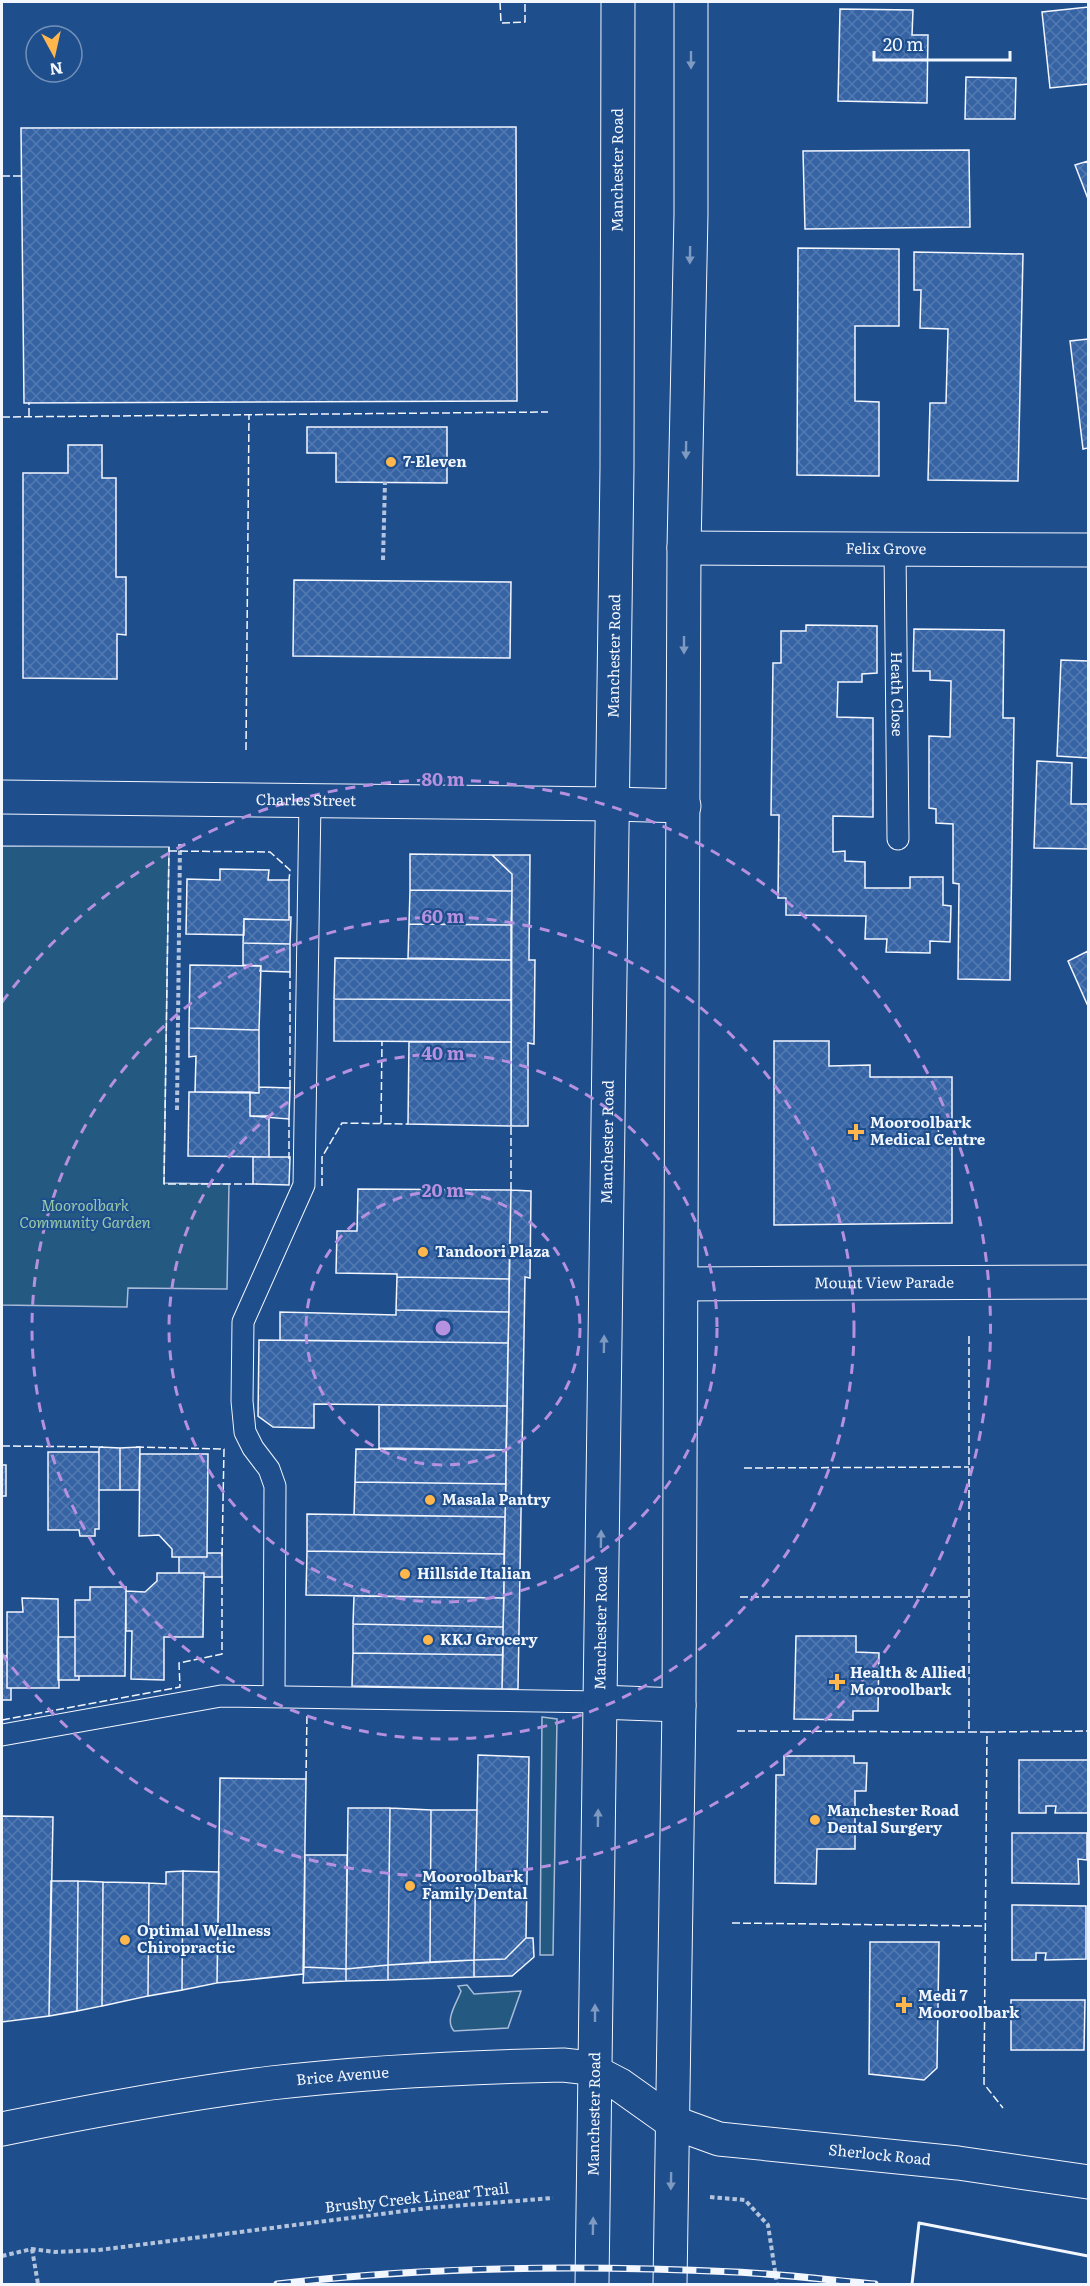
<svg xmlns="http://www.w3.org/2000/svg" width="1090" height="2286" font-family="Literata,serif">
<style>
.green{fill:#245a82;stroke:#a8bbd7;stroke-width:1.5}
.building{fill:url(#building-cross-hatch);stroke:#f2f6ff;stroke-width:1.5}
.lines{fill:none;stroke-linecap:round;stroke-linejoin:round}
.lane-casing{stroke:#f2f6ff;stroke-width:23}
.street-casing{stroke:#f2f6ff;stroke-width:35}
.secondary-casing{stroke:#f2f6ff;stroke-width:35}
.path{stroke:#b3c4dc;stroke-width:4;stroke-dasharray:4.5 3;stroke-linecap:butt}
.lane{stroke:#1f4e8c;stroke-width:21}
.street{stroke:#1f4e8c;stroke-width:33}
.secondary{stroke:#1f4e8c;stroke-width:33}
.rail-casing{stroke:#f2f6ff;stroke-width:7}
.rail{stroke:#1f4e8c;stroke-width:4.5;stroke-dasharray:14;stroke-linecap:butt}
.fence{stroke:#f2f6ff;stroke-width:1.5;stroke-dasharray:8 3;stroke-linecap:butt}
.wall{stroke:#f2f6ff;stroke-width:3}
.oneway{fill:#7e9ac0}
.ring{fill:none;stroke:#b691df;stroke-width:3;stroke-dasharray:10 8}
.poi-dot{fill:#ffb74d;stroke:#1f4e8c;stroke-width:2}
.labels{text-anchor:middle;stroke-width:4.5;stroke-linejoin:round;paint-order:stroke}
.street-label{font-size:15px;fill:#f2f6ff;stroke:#1f4e8c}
.poi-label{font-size:15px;font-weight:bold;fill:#f2f6ff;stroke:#1f4e8c;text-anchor:start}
.park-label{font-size:15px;font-style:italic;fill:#97c8a6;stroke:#1f4e8c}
.centre{fill:#b691df;stroke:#1f4e8c;stroke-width:3}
.ring-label{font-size:18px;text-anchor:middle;font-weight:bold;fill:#b691df;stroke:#1f4e8c;stroke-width:4.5;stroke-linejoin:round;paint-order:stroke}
</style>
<defs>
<pattern id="building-cross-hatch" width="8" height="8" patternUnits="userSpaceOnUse" patternTransform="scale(1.5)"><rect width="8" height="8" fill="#3563a3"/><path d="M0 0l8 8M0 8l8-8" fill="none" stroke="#537ab1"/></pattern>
</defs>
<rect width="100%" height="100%" fill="#1f4e8c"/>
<path class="green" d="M2,846l167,1 -5,336 65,1 -2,105 -99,-1 -1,19 -125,-2z
M542,1717l15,2 -4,236h-13z
M467,1985l7,9 47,-3 -13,37 -54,3c-10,-11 3,-28 7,-40l-3,-5z"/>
<path class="building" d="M1088,7v77l-38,4 -8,-76z
M840,9l73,1 -1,25h16l-1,68 -89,-2z
M966,77l50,1 -1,41h-50z
M516,127l1,274 -493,2 -3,-275z
M969,150l1,77 -165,2 -2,-78z
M1088,161v38l-13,-34z
M798,248l101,1v77h-44v75l24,1v74l-82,-1z
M914,252l109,2 -5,227 -90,-1 2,-77h16l2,-74 -28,-1 1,-38h-7z
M1088,339v109l-5,1 -13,-108z
M307,427h140v56l-111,-1v-29h-29z
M68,445h34v33h14v99h10v58l-9,-1v45l-94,-1v-205h45z
M294,580l217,2 -1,76 -217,-2z
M806,625l71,1v47l-15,1v8h-24l-1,35 36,1v99l-40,-1v36l12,-1v10l20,1v26h45v-11h33v28l8,1 -1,36 -20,-1v12l-44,-1 1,-13h-22l1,-23 -80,-1v-17h-8l1,-83h-8l2,-152h8v-32h25z
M914,629l90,1 -1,88h11l-4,262 -52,-1 1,-95 -6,-1v-59l-17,-1v-14l-7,-1v-72l21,1 1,-56 -21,-1v-9h-17z
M1061,660l27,1v97l-31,-2z
M1037,761l35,2 -1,41h17v45l-54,-1z
M410,854l82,1 20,19v17l-102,-1z
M492,855h38l-1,105h6l-1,84 -6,-1v83h-17l1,-252z
M220,869l49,1 -1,10h21v40l-45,-1v16l-58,-1 1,-55 33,1z
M410,890l102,1 -1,34 -102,-1z
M289,917h2l-1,27 -47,-1 1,-24 45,1z
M409,924l102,1v35l-103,-2z
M243,943l47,1v28l-30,-1 1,-5 -18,-1z
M1088,951v52l-1,1 -19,-43z
M335,958l176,2v40l-177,-1z
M190,965l71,1 -2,64 -70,-2z
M334,999l177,1v42l-177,-1z
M189,1028l70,2v63l-64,-1 1,-36 -7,1z
M774,1041h55v25l41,-1v12h82v47h-14l1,17 13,-1v83l-178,2z
M409,1042h102v84l-103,-2z
M259,1087l31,1 -1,31 -39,-3v-24l9,1z
M189,1092h61v24h19v41l-81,-1z
M253,1157h37l-1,28 -36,-1z
M358,1189l153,1 -2,89 -112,-2v-3l-61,-1 1,-42h20z
M511,1190l20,1 -1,87 -5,-1 -7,412h-16z
M397,1277l112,2v33l-113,-2z
M396,1310l113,2 -1,31 -228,-3v-28l116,3z
M259,1340l249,3 -1,63 -193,-2v24l-41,-1 -15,-11z
M379,1405l128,1 -1,44 -127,-2z
M99,1447l21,1v42h-21z
M140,1447l-1,43h-19v-42z
M356,1449l150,1v34l-151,-2z
M48,1452h51v77h-4v7h-15l-1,-6h-31z
M140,1454h68l-1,103h-35v-8l-13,-14 -20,1z
M2,1465h4v31h-4z
M355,1482l151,2 -1,33 -151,-2z
M307,1514l198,3 -1,37 -197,-3z
M307,1551l197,3v44l-198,-3z
M207,1553h15v24h-18v-4h-25v-16h28z
M157,1573h47l-1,64h-39v43l-33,-1 1,-48h-6v-40l19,1 12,-11z
M90,1587h36l-1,89h-50v-76h15z
M354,1596l150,2 -1,29 -150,-3z
M22,1598l36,1 1,89h-52v-76h16z
M353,1624l150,3v28l-150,-2z
M796,1636h60v16l23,1 -1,58h-25v9l-59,-1z
M58,1637h17v39h4v4h-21z
M353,1653l150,2 -1,34 -150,-3z
M2,1656h5v32h4v12h-9z
M478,1755l51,2 -3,181 -21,21 -31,1z
M784,1756h70v7h13l-1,28h-11v58h-38l-1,35 -41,-1 1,-108h8z
M1019,1760h69v53h-33l1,-7h-10v7h-27z
M220,1778l86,1 -3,195 -86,9z
M348,1808h42l-2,157 -42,4z
M390,1808l41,2 -1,152 -42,3z
M431,1810h46l-3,150 -44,2z
M2,1816l51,1 -4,199 -47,6z
M1012,1833h75v27l-9,-1 1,25 -67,-1z
M305,1855h42l-1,114 -42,-2z
M183,1871l-1,119 -34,6 1,-113 17,1v-12z
M183,1871l36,1 -2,111 -35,7z
M51,1881h27l-1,130 -28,5z
M78,1881l25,1 -1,124 -25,5z
M103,1882l46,1 -1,113 -46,10z
M1012,1905l74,1v53l-41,1 1,-7h-10v7h-24z
M526,1938h7l1,19 -22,19 -38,1v-17l31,-1z
M870,1942h69l-2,126 -13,12 -55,-6z
M474,1960v17l-86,3v-15z
M388,1965v15l-42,1v-12z
M304,1967l42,2v12l-43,2z
M1011,2000h74l-1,50h-73z"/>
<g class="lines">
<defs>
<g id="lane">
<path id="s1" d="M895,548l3,291"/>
<path d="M274,1696l1,-210 -6,-17 -16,-21 -8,-16 -3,-31 1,-79 61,-137 6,-384"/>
<path d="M2,1735l219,-39 378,6"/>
</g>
<g id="street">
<path id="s2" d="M684,548l404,2"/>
<path id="s3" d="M2,797l610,7"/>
<path id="s4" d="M682,1284l406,-2"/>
<path id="s5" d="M2,2129c89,-18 179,-35 269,-46 96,-11 195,-16 292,-18l18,2 14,5 25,13 52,37 47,17 239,24 130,19"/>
</g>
<g id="secondary">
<path d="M612,804l72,2"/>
<path d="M599,1702l80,3"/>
<path id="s6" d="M592,2284l25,-1817 1,-465"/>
<path d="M670,2284l9,-579 5,-1157 7,-334v-212"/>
</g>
</defs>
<use href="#lane" class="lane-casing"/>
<use href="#street" class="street-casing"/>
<use href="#secondary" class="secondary-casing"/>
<path class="path" d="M383,560l2,-78
M177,1110l3,-266
M710,2197l35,3 23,25 9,59
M32,2249l6,35
M2,2256l30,-7 23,3 44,-2 329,-42 125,-10"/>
<use href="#lane" class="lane"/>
<use href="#street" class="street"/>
<use href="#secondary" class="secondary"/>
<defs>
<path id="rail" d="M277,2284c152,-18 306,-19 458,-12 47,2 94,8 140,12"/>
</defs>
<use href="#rail" class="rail-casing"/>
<use href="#rail" class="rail"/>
<path class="fence" d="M500,2l1,21 24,-1v-20
M2,176h19
M29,416v-13
M2,417l546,-5
M246,750l3,-335
M169,847l-5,337h93
M169,851l101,1 20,18 -1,10
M290,1088v-116
M289,1119v40
M381,1123l1,-82
M322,1186v-29l20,-34 66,1
M511,1190v-64
M969,1336v396h18l-3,352 19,24
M2,1446l101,1
M136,1447l88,2 -2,107
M744,1468l225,-1
M740,1597h228
M2,1720l178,-33 -1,-24 43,-9v-80
M737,1731l232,1
M987,1732l101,-1
M306,1779l1,-66
M732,1923l254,3"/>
<path class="wall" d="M912,2284l7,-61 169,33"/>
</g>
<defs><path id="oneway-solid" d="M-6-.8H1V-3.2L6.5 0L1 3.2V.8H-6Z" transform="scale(1.5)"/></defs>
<g class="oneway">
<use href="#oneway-solid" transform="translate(691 60) rotate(90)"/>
<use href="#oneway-solid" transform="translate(690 255) rotate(91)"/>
<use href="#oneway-solid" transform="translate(686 450) rotate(91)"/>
<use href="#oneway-solid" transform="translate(684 645) rotate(90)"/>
<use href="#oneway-solid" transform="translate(604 1344) rotate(-89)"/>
<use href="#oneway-solid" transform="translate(601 1539) rotate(-89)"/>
<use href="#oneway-solid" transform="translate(598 1818) rotate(-89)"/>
<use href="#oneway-solid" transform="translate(595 2013) rotate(-90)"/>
<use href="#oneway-solid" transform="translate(671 2181) rotate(91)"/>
<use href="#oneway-solid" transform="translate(593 2226) rotate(-89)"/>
</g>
<g class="ring">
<circle cx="443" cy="1328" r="137"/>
<circle cx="443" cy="1328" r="274"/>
<circle cx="443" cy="1328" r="411"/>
<path d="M2 1002A548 548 0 1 1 2 1654"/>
</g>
<g class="poi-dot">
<circle cx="391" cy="462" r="6"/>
<path d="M853 1123h6v6h6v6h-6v6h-6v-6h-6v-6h6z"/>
<circle cx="423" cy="1252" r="6"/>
<circle cx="430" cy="1500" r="6"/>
<circle cx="405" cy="1574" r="6"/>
<circle cx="428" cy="1640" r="6"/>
<path d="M834 1673h6v6h6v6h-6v6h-6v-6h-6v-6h6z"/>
<circle cx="815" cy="1820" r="6"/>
<circle cx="410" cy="1886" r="6"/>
<circle cx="125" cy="1940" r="6"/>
<path d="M901 1996h6v6h6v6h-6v6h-6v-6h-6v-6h6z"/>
</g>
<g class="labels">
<g class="street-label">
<text dy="5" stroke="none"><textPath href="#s6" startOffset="2114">Manchester Road</textPath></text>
<text dy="5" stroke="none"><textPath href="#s2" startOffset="202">Felix Grove</textPath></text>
<text dy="5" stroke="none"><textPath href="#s6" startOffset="1628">Manchester Road</textPath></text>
<text dy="5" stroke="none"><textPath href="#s1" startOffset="146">Heath Close</textPath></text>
<text dy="5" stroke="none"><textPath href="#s3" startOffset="304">Charles Street</textPath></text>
<text dy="5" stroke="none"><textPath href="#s6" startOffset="1142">Manchester Road</textPath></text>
<text dy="5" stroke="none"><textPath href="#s4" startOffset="202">Mount View Parade</textPath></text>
<text dy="5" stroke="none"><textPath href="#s6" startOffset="656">Manchester Road</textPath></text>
<text dy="5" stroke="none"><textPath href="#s5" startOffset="345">Brice Avenue</textPath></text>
<text dy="5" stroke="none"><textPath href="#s6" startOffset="170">Manchester Road</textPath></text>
<text dy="5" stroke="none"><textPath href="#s5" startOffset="902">Sherlock Road</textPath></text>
<text transform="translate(417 2198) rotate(-6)" y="5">Brushy Creek Linear Trail</text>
</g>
<g class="poi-label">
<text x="403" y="467">7-Eleven</text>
<text x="870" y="1128">Mooroolbark<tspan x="870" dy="17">Medical Centre</tspan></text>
<text x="435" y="1257">Tandoori Plaza</text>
<text x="442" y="1505">Masala Pantry</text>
<text x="417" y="1579">Hillside Italian</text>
<text x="440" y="1645">KKJ Grocery</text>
<text x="850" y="1678">Health &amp; Allied<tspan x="850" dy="17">Mooroolbark</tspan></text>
<text x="827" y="1816">Manchester Road<tspan x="827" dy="17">Dental Surgery</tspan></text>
<text x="422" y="1882">Mooroolbark<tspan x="422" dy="17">Family Dental</tspan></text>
<text x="137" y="1936">Optimal Wellness<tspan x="137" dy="17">Chiropractic</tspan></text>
<text x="918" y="2001">Medi 7<tspan x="918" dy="17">Mooroolbark</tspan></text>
</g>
<g class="park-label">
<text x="85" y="1211">Mooroolbark<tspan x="85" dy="17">Community Garden</tspan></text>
</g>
</g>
<circle cx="443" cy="1328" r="9" class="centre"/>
<g class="ring-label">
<text x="443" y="786">80 m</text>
<text x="443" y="923">60 m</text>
<text x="443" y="1060">40 m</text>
<text x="443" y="1197">20 m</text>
</g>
<rect width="1090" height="2286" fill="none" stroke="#f2f6ff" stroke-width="6"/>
<g transform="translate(54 54) rotate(172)"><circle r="28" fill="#1f4e8c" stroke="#7391ba" stroke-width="1.5"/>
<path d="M0-4.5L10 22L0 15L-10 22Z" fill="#ffb74d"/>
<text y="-9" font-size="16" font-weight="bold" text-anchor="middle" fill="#f2f6ff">N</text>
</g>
<path d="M874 51v9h136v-9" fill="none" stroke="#f2f6ff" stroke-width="3"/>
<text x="883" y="51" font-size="18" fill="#f2f6ff" stroke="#1f4e8c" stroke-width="4.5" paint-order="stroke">20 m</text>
</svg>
